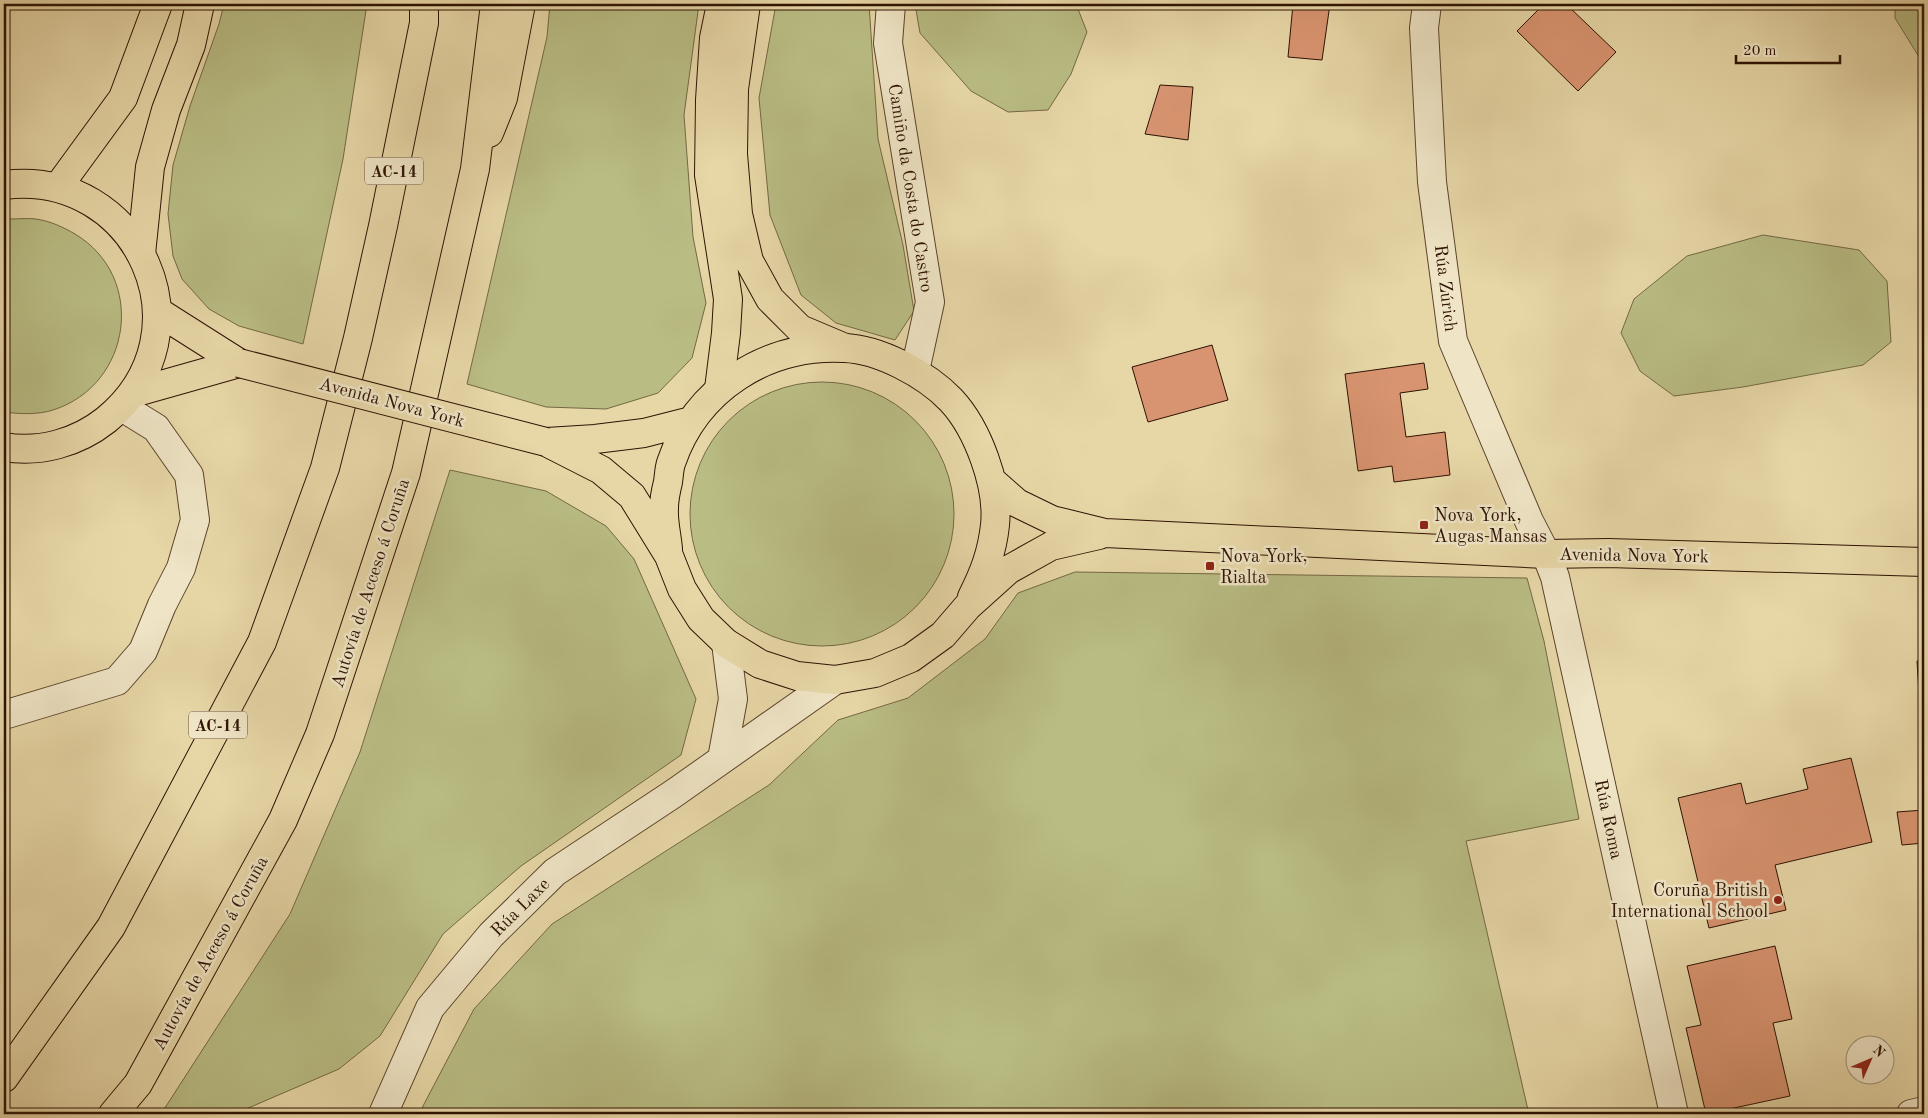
<svg xmlns="http://www.w3.org/2000/svg" width="1928" height="1118" font-family="'Old Standard TT',serif">
<style>
.green{fill:#b9bd84;stroke:#746844}
.building{fill:#d89470;stroke:#2e1203}
.lines{fill:none;stroke-linecap:round;stroke-linejoin:round}
.minor-casing{stroke:#5c432c;stroke-width:30}
.major-casing{stroke:#2e1203;stroke-width:30}
.highway-casing{stroke:#2e1203;stroke-width:30}
.minor{stroke:#efe5c6;stroke-width:28}
.major{stroke:#e7d7a7;stroke-width:28}
.highway{stroke:#e7d7a7;stroke-width:28}
.major-bridge-casing{stroke:#2e1203;stroke-width:30;stroke-linecap:butt}
.major-bridge{stroke:#e7d7a7;stroke-width:28}
.poi-dot{fill:#8f2418;stroke:#efe5c6;stroke-width:2}
.labels{text-anchor:middle;stroke-width:5;stroke-linejoin:round;paint-order:stroke}
.shield{fill:#efe5c6;stroke:#68513e;stroke-width:1}
.shield-label{font-size:16px;font-weight:bold;fill:#2e1203}
.street-label{font-size:18px;fill:#2e1203;stroke:#efe5c6}
.poi-label{font-size:18px;fill:#2e1203;stroke:#efe5c6;text-anchor:start}
</style>
<rect width="100%" height="100%" fill="#e7d7a7"/>
<filter id="stains"><feTurbulence type="fractalNoise" baseFrequency=".004" numOctaves="4"/><feColorMatrix values="0 0 0 0 .2 0 0 0 0 .09 0 0 0 0 .02 0 0 0 .5 -.17"/></filter>
<radialGradient id="worn" r=".72"><stop offset=".6" stop-color="#630" stop-opacity="0"/><stop offset="1" stop-color="#630" stop-opacity=".3"/></radialGradient>
<path class="green" d="M224,4h143l-24,155 -40,185 -64,-18 -30,-17 -27,-30 -9,-23 -5,-42 5,-49 17,-59 29,-82z
M550,4h149l-15,111 9,122 13,66 -14,55 -34,35 -52,16 -60,-2 -79,-23 80,-347z
M776,4h93l9,135 25,106 11,66 -19,29 -59,-17 -35,-28 -31,-80 -11,-117z
M915,4h161l11,28 -16,42 -23,36 -40,2 -37,-21 -51,-58z
M1895,4h29v61l-29,-47z
M10,219c8,0 18,-1 26,0 14,2 27,8 39,15 72,43 57,151 -22,176 -16,5 -33,4 -49,2v-191z
M1763,235l96,15 28,31 4,61 -28,23 -120,22 -69,9 -34,-25 -19,-38 13,-34 53,-43z
M690 514a132 132 0 1 1 264 0a132 132 0 1 1-264 0Z
M450,470l96,21 60,35 28,33 62,140 -15,56 -160,111 -78,68 -63,102 -41,33 -93,40 -8,5h-77l129,-200 70,-162z
M1075,572l452,6 17,63 35,178 -113,22 62,269 -5,4h-1102l2,-8 51,-97 78,-85 217,-139 69,-65 70,-22 77,-59 33,-46z"/>
<path class="building" d="M1293,4h37l-8,56 -34,-3z
M1544,4h22l50,48 -38,39 -61,-60z
M1160,85l33,2 -5,53 -43,-6z
M1212,345l16,55 -80,22 -16,-55z
M1424,363l4,26 -28,4 6,44 39,-5 5,43 -56,7 -2,-16 -34,5 -13,-97z
M1924,660v113l-7,-112z
M1851,758l21,84 -97,23 11,45 -77,18 -31,-130 63,-15 5,21 62,-15 -5,-20z
M1924,810v33l-22,2 -5,-33z
M1775,946l17,73 -19,4 17,73 -84,18 -20,-86 15,-3 -14,-59z"/>
<g class="lines">
<defs>
<path id="minor" d="M891,4l-3,39 42,259 -15,69
M1427,4l-3,24 8,154 21,159 76,180 17,33 9,23 119,537
M4,715l113,-34 26,-30 19,-46 19,-37 14,-48 -6,-45 -33,-47 -34,-21
M722,759l11,-60 -7,-56
M383,1114l47,-106 61,-73 64,-63 118,-78 162,-114
M1911,1114l13,-3"/>
<path id="major" d="M4,185c134,-17 209,148 102,235 -29,23 -66,33 -102,27
M157,311l82,52
M133,393l106,-30
M546,442l55,28 31,26 37,60 13,33 19,30 25,24 34,21 37,12 38,4 40,-7 36,-15 32,-23 25,-29 40,-36 43,-24 48,-11
M547,442l48,-3 49,-6 47,-12
M992,481l25,22 35,17 53,13 441,21 62,-1 316,9
M668,549c-1,-13 -5,-28 -4,-41 0,-9 2,-18 4,-26 1,-6 1,-13 3,-19 25,-74 95,-119 173,-115 35,1 82,26 107,52 27,29 48,86 44,125 -3,28 -11,48 -23,72"/>
<path id="highway" d="M746,4l-12,85 -1,65 5,60 11,47 21,38 30,30 45,19
M489,133l14,-35 18,-94
M58,187l65,-89 35,-94
M141,254l9,-87 16,-57 25,-65 9,-41
M719,389l7,-56 2,-34 -19,-124 1,-75 4,-62 7,-34
M4,1078l107,-151 151,-285 63,-174 33,-130 25,-112 41,-203v-19
M113,1114l25,-30 145,-264 37,-86 86,-261 69,-304 20,-165"/>
</defs>
<use href="#minor" class="minor-casing"/>
<use href="#major" class="major-casing"/>
<use href="#highway" class="highway-casing"/>
<use href="#minor" class="minor"/>
<use href="#major" class="major"/>
<use href="#highway" class="highway"/>
<defs>
<path id="major-bridge" d="M239,363l307,79"/>
</defs>
<use href="#major-bridge" class="major-bridge-casing"/>
<use href="#major-bridge" class="major-bridge"/>
</g>
<g class="poi-dot">
<rect x="1419" y="520" width="10" height="10" rx="2.5"/>
<rect x="1205" y="561" width="10" height="10" rx="2.5"/>
<circle cx="1778" cy="900" r="5"/>
</g>
<g class="labels">
<g class="shield">
<rect x="365" y="157.5" width="58" height="27" rx="4"/>
<rect x="189" y="711.5" width="58" height="27" rx="4"/>
</g>
<g class="shield-label">
<text x="394" y="177">AC-14</text>
<text x="218" y="731">AC-14</text>
</g>
<g class="street-label">
<text transform="translate(911 188) rotate(81)" y="6">Camiño da Costa do Castro</text>
<text transform="translate(1446 288) rotate(83)" y="6">Rúa Zúrich</text>
<text transform="translate(392 402) rotate(15)" y="6">Avenida Nova York</text>
<text transform="translate(1634 555) rotate(1)" y="6">Avenida Nova York</text>
<text transform="translate(370 583) rotate(-72)" y="6">Autovía de Acceso á Coruña</text>
<text transform="translate(1609 819) rotate(78)" y="6">Rúa Roma</text>
<text transform="translate(520 907) rotate(-45)" y="6">Rúa Laxe</text>
<text transform="translate(210 953) rotate(-61)" y="6">Autovía de Acceso á Coruña</text>
</g>
<g class="poi-label">
<text x="1434" y="521">Nova York,<tspan x="1434" dy="21">Augas Mansas</tspan></text>
<text x="1220" y="562">Nova York,<tspan x="1220" dy="21">Rialta</tspan></text>
<text x="1768" y="896" text-anchor="end">Coruña British<tspan x="1768" dy="21">International School</tspan></text>
</g>
</g>
<rect width="1928" height="1118" fill="none" stroke="#e7d7a7" stroke-width="20"/>
<rect x="5" y="5" width="1918" height="1108" fill="none" stroke="#2e1203" stroke-width="2.5"/>
<rect x="10" y="10" width="1908" height="1098" fill="none" stroke="#2e1203"/>
<g transform="translate(1870 1060) rotate(45)"><circle r="24" fill="#efe5c6" stroke="#a29178"/>
<path d="M0-4L9 19L0 12L-9 19Z" fill="#8f2418"/>
<text y="-8" font-size="14" font-weight="bold" text-anchor="middle" fill="#2e1203">N</text>
</g>
<path d="M1736 55v8h104v-8" fill="none" stroke="#2e1203" stroke-width="2.5"/>
<text x="1743" y="55" font-size="15" fill="#2e1203" stroke="#efe5c6" stroke-width="4" paint-order="stroke">20 m</text>
<rect width="100%" height="100%" filter="url(#stains)"/>
<rect width="100%" height="100%" fill="url(#worn)"/>
</svg>
